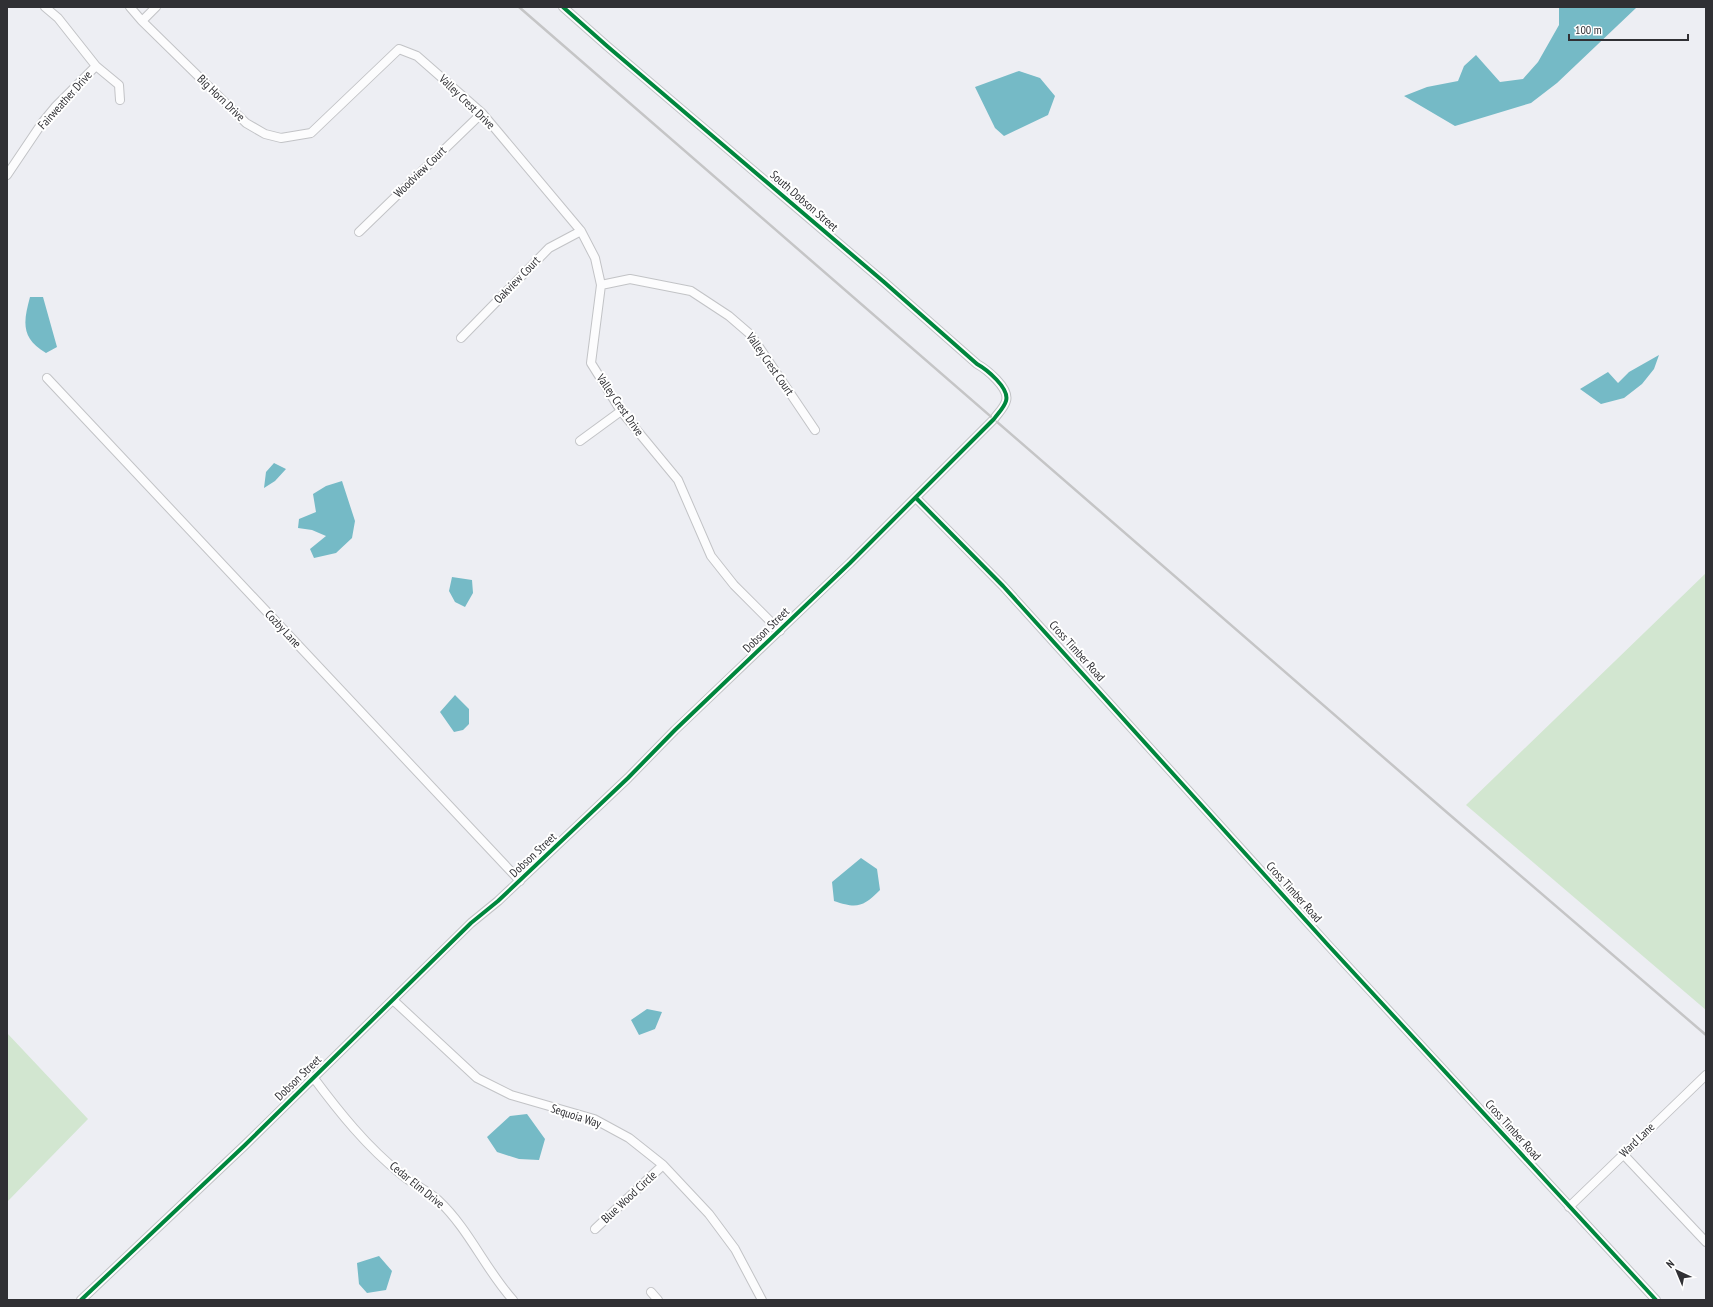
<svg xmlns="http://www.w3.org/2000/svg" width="1713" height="1307" font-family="'PT Sans Narrow',sans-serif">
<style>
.green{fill:#d2e6d0}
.water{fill:#75bac6}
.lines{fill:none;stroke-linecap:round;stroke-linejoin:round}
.minor-casing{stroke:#c2c3c6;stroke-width:10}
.minor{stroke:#fcfcfd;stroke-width:8}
.rail{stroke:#c5c5c6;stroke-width:2.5}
.cycleway-casing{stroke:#fff;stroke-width:6}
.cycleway{stroke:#00873e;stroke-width:4}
.labels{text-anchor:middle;stroke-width:4;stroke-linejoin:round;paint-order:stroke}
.street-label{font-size:12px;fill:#303034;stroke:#fff}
</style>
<rect width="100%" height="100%" fill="#edeef3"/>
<path class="green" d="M1706,573v437l-240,-205z
M7,1033l81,86 -81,83z"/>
<path class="water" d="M1559,7l77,1 -79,75 -26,20 -76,23 -51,-30 23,-9 31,-6 6,-15 12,-11 24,27 23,-3 15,-17 21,-37z
M1019,71l21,7 15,18 -7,19 -44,21 -9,-8 -20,-41z
M30,297h13l14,50 -11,6c-25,-15 -23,-30 -16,-56z
M1659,355l-5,14 -12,15 -18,14 -23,6 -21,-15 28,-17 10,11 11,-11z
M274,463l12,6 -11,12 -11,7 2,-16z
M342,481l13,40 -3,17 -16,15 -22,5 -4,-9 16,-13 -14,-6 -14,-2 1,-9 17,-7 -3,-18 13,-8z
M452,577l20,3 1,13 -8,14 -10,-5 -6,-11z
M455,695l14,14v15l-6,6 -9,2 -14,-20z
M861,858l16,11 3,21c-17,17 -23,19 -46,11l-2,-19z
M647,1009l15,3 -7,17 -16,6 -8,-15z
M527,1114l18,25 -6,21 -20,-1 -22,-7 -10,-15 23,-21z
M379,1256l13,15 -6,19 -19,3 -8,-9 -2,-21z"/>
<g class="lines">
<defs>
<path id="minor" d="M45,7l13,11 38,48 23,19 1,15
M130,7l12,14 104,102 19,11 16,4 30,-5 88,-84 18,7 65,57 99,118 14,27 6,27 -10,78 30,48 57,69 33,76 23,29 46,46
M142,21l14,-14
M7,175l35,-52 14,-17 40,-40
M359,232l123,-119
M601,285l29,-6 61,12 38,25 22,19 64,95
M461,338l88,-90 32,-17
M47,378l473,503
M580,441l41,-30
M916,498l87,88 325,359 328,355
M393,1000l84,78 34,17 83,24 35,19 34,27 46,49 26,35 27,51
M313,1077c26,35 54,70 88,97 11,10 26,16 37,26 31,29 47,69 75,100
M1623,1154l83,88
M1569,1207l137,-132
M595,1229l68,-64
M651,1292l7,8
M81,1300l164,-155 226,-222 27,-22 130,-123 47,-48 175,-167 144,-144c4,-6 10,-11 12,-18 4,-13 -20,-32 -29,-37l-93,-82 -277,-236 -44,-39"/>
</defs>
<use href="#minor" class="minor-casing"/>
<use href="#minor" class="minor"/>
<path class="rail" d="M519,7l924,802 263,226"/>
<defs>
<path id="cycleway" d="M916,498l87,88 325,359 328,355
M81,1300l164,-155 226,-222 27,-22 130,-123 47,-48 175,-167 144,-144c4,-6 10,-11 12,-18 4,-13 -20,-32 -29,-37l-93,-82 -277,-236 -44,-39"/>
</defs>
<use href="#cycleway" class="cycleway-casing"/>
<use href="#cycleway" class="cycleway"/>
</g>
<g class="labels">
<g class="street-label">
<text transform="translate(221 98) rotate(44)" y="4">Big Horn Drive</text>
<text transform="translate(65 100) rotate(-48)" y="4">Fairweather Drive</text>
<text transform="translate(467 102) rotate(44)" y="4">Valley Crest Drive</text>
<text transform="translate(420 172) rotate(-44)" y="4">Woodview Court</text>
<text transform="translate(804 201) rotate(41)" y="4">South Dobson Street</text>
<text transform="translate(517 280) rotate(-46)" y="4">Oakview Court</text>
<text transform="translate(770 364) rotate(55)" y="4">Valley Crest Court</text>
<text transform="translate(620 405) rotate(55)" y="4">Valley Crest Drive</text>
<text transform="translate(283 629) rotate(47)" y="4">Cozby Lane</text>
<text transform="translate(766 630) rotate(-44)" y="4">Dobson Street</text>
<text transform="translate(1077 651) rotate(48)" y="4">Cross Timber Road</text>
<text transform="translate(533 855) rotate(-43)" y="4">Dobson Street</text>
<text transform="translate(1294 892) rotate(48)" y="4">Cross Timber Road</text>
<text transform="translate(298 1078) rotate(-44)" y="4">Dobson Street</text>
<text transform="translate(576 1116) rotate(18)" y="4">Sequoia Way</text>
<text transform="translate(1513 1130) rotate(48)" y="4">Cross Timber Road</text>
<text transform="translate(1637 1140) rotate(-44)" y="4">Ward Lane</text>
<text transform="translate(417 1185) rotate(39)" y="4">Cedar Elm Drive</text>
<text transform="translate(629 1197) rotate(-43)" y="4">Blue Wood Circle</text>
</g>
</g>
<rect width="1713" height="1307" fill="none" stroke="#303034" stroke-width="16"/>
<g transform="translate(1677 1271) rotate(316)" stroke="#ffffff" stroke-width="3" paint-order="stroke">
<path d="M0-3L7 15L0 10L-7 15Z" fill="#303034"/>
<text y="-6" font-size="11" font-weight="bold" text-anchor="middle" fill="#303034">N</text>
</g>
<path d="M1569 34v6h119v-6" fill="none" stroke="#303034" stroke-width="2"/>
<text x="1575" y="34" font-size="12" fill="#303034" stroke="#ffffff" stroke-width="3" paint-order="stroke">100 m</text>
</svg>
